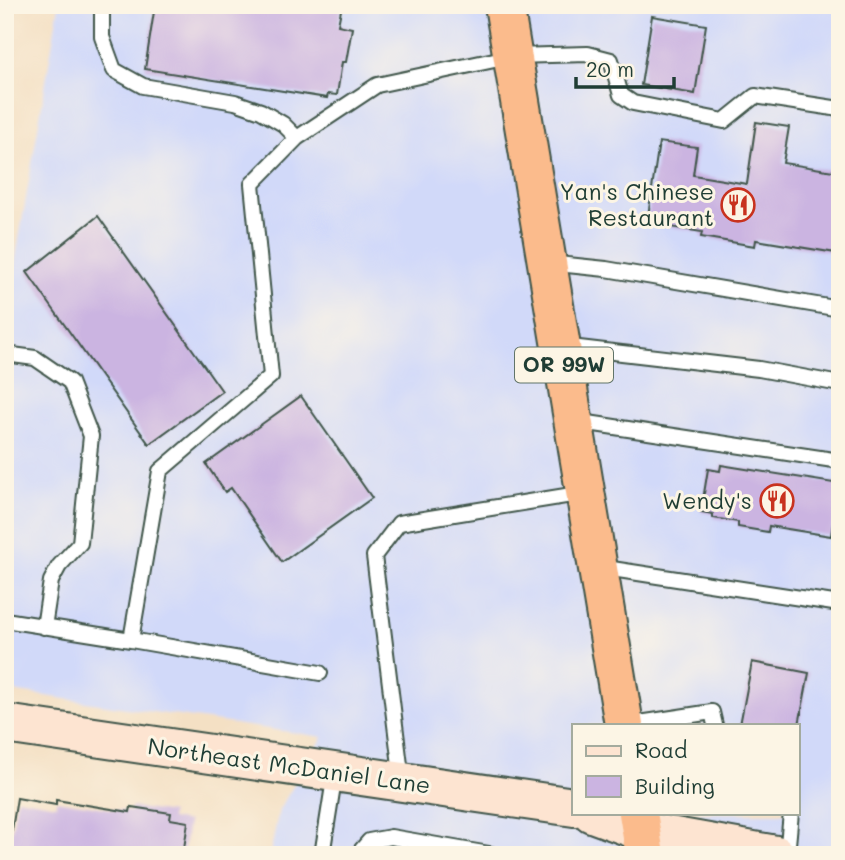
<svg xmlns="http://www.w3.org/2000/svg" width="845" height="860" font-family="Mali,sans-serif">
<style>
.built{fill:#d1d9f9;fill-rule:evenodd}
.building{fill:#cbb4e1}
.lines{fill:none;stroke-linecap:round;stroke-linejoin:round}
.lane-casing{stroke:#3f554a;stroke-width:18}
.secondary-casing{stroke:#3f554a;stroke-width:42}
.highway-casing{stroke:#3f554a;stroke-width:42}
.lane{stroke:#fff;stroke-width:14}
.secondary{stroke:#fde4d1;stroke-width:38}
.highway{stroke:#fbbb8c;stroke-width:38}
.labels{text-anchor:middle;stroke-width:6;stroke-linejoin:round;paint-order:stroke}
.shield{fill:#fcf5e5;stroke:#617469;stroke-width:2}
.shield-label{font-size:21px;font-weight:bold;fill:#1f3d34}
.poi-label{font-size:23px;fill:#1f3d34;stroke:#fcf5e5;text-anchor:end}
.street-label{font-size:23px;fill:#1f3d34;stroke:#fcf5e5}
</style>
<rect width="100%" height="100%" fill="#fcf5e5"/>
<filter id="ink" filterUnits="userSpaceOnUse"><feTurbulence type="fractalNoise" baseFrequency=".0143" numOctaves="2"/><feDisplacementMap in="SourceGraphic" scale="14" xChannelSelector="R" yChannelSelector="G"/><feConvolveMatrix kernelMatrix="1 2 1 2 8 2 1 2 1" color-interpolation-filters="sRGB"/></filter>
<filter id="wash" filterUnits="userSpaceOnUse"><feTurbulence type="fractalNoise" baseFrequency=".00686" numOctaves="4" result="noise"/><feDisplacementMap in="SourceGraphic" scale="28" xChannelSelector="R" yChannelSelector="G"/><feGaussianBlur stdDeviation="1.57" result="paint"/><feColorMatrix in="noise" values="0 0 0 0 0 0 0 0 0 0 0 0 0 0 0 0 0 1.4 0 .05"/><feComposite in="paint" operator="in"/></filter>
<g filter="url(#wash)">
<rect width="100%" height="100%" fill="#f4e0c4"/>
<path class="built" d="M59,5h781v850h-570l9,-45 44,-73 -318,-47v-369zM574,725h224v88h-224z"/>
<g id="blocks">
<path class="building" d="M155,5h187l-4,20 14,3 -6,34h-4l-5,33 -9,-1 -1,4 -182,-29z
M652,16l54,9 -11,69 -54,-9z
M756,122l33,5 -6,36 57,9v76h-3l-1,5 -80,-13 -1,6 -54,-9 1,-5 -51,-8 1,-7 -4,-1 11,-74 38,5 -4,28 54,9z
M98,216l124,175 -73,53 -122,-172z
M301,396l71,102 -90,64 -51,-74 -6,4 -19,-28z
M721,465l119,19v40l-7,-1 -2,13 -62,-10 -1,6 -30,-5v-5l-25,-4v-4l-12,-2 7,-43 12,2z
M752,662l57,11 -10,52h-59z
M17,798l39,7v-5l74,12 1,-5 40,6 -1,6 18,3 -5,33h-175z"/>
</g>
</g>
<g filter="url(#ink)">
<use href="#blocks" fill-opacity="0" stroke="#3f554a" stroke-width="2"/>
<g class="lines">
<defs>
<path id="lane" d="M102,5v32l12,33 29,16 92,16 26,9 22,13 14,14
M548,263l58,6 234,40
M562,346l197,23 81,15
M5,354l30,4 35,24 21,54 -11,107 -21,23 -8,15 -7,46
M575,421l265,40
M599,567l241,37
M5,620l126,20
M320,673l-189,-33 29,-169 111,-95 -19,-192 45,-46 80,-53 136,-29 75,-2 23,6 10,35 12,8 91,18 31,-25 85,13
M626,725l86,-13 3,13
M402,781l-28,-225 25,-33 185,-30
M322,855l13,-82
M357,855l12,-14 22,-4 104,18
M787,855l4,-42"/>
<path id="secondary" d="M5,724l569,83
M592,813l49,18 135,24"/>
<path id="highway" d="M504,5l120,720
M638,813l7,42"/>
</defs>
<use href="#lane" class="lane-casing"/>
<use href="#secondary" class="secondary-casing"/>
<use href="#highway" class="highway-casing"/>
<use href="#lane" class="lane"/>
<use href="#secondary" class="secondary"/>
<use href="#highway" class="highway"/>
</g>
</g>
<defs>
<symbol id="restaurant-ring" viewBox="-11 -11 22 22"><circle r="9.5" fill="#fcf5e5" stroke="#c8321e" stroke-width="1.5"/><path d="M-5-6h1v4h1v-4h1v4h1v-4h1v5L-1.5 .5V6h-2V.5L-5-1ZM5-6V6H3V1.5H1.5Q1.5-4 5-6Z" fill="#c8321e"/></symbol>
</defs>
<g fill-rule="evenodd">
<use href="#restaurant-ring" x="719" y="186" width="38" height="38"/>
<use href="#restaurant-ring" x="758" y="482" width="38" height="38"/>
</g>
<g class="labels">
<rect class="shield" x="515" y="347.5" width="98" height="35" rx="5"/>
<g class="shield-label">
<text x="564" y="372">OR 99W</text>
</g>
<g class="poi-label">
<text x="714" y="200">Yan's Chinese<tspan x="714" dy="26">Restaurant</tspan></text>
<text x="752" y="509">Wendy's</text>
</g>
<g class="street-label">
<text transform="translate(289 766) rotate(8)" y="8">Northeast McDaniel Lane</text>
</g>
</g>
<rect width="845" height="860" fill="none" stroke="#fcf5e5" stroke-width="28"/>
<rect x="572" y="724" width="228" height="91" fill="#fcf5e5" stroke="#a4ab9e" stroke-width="2"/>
<rect x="586" y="746" width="35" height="10" fill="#fde4d1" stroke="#a4ab9e" stroke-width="2"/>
<text x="635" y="758" font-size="21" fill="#1f3d34">Road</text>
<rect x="586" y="776" width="35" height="21" fill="#cbb4e1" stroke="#a4ab9e" stroke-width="2"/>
<text x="635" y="794" font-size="21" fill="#1f3d34">Building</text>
<path d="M576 77v10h98v-10" fill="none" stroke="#1f3d34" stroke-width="3.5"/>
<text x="586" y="77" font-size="21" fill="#1f3d34" stroke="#fcf5e5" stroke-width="5" paint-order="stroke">20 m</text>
</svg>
